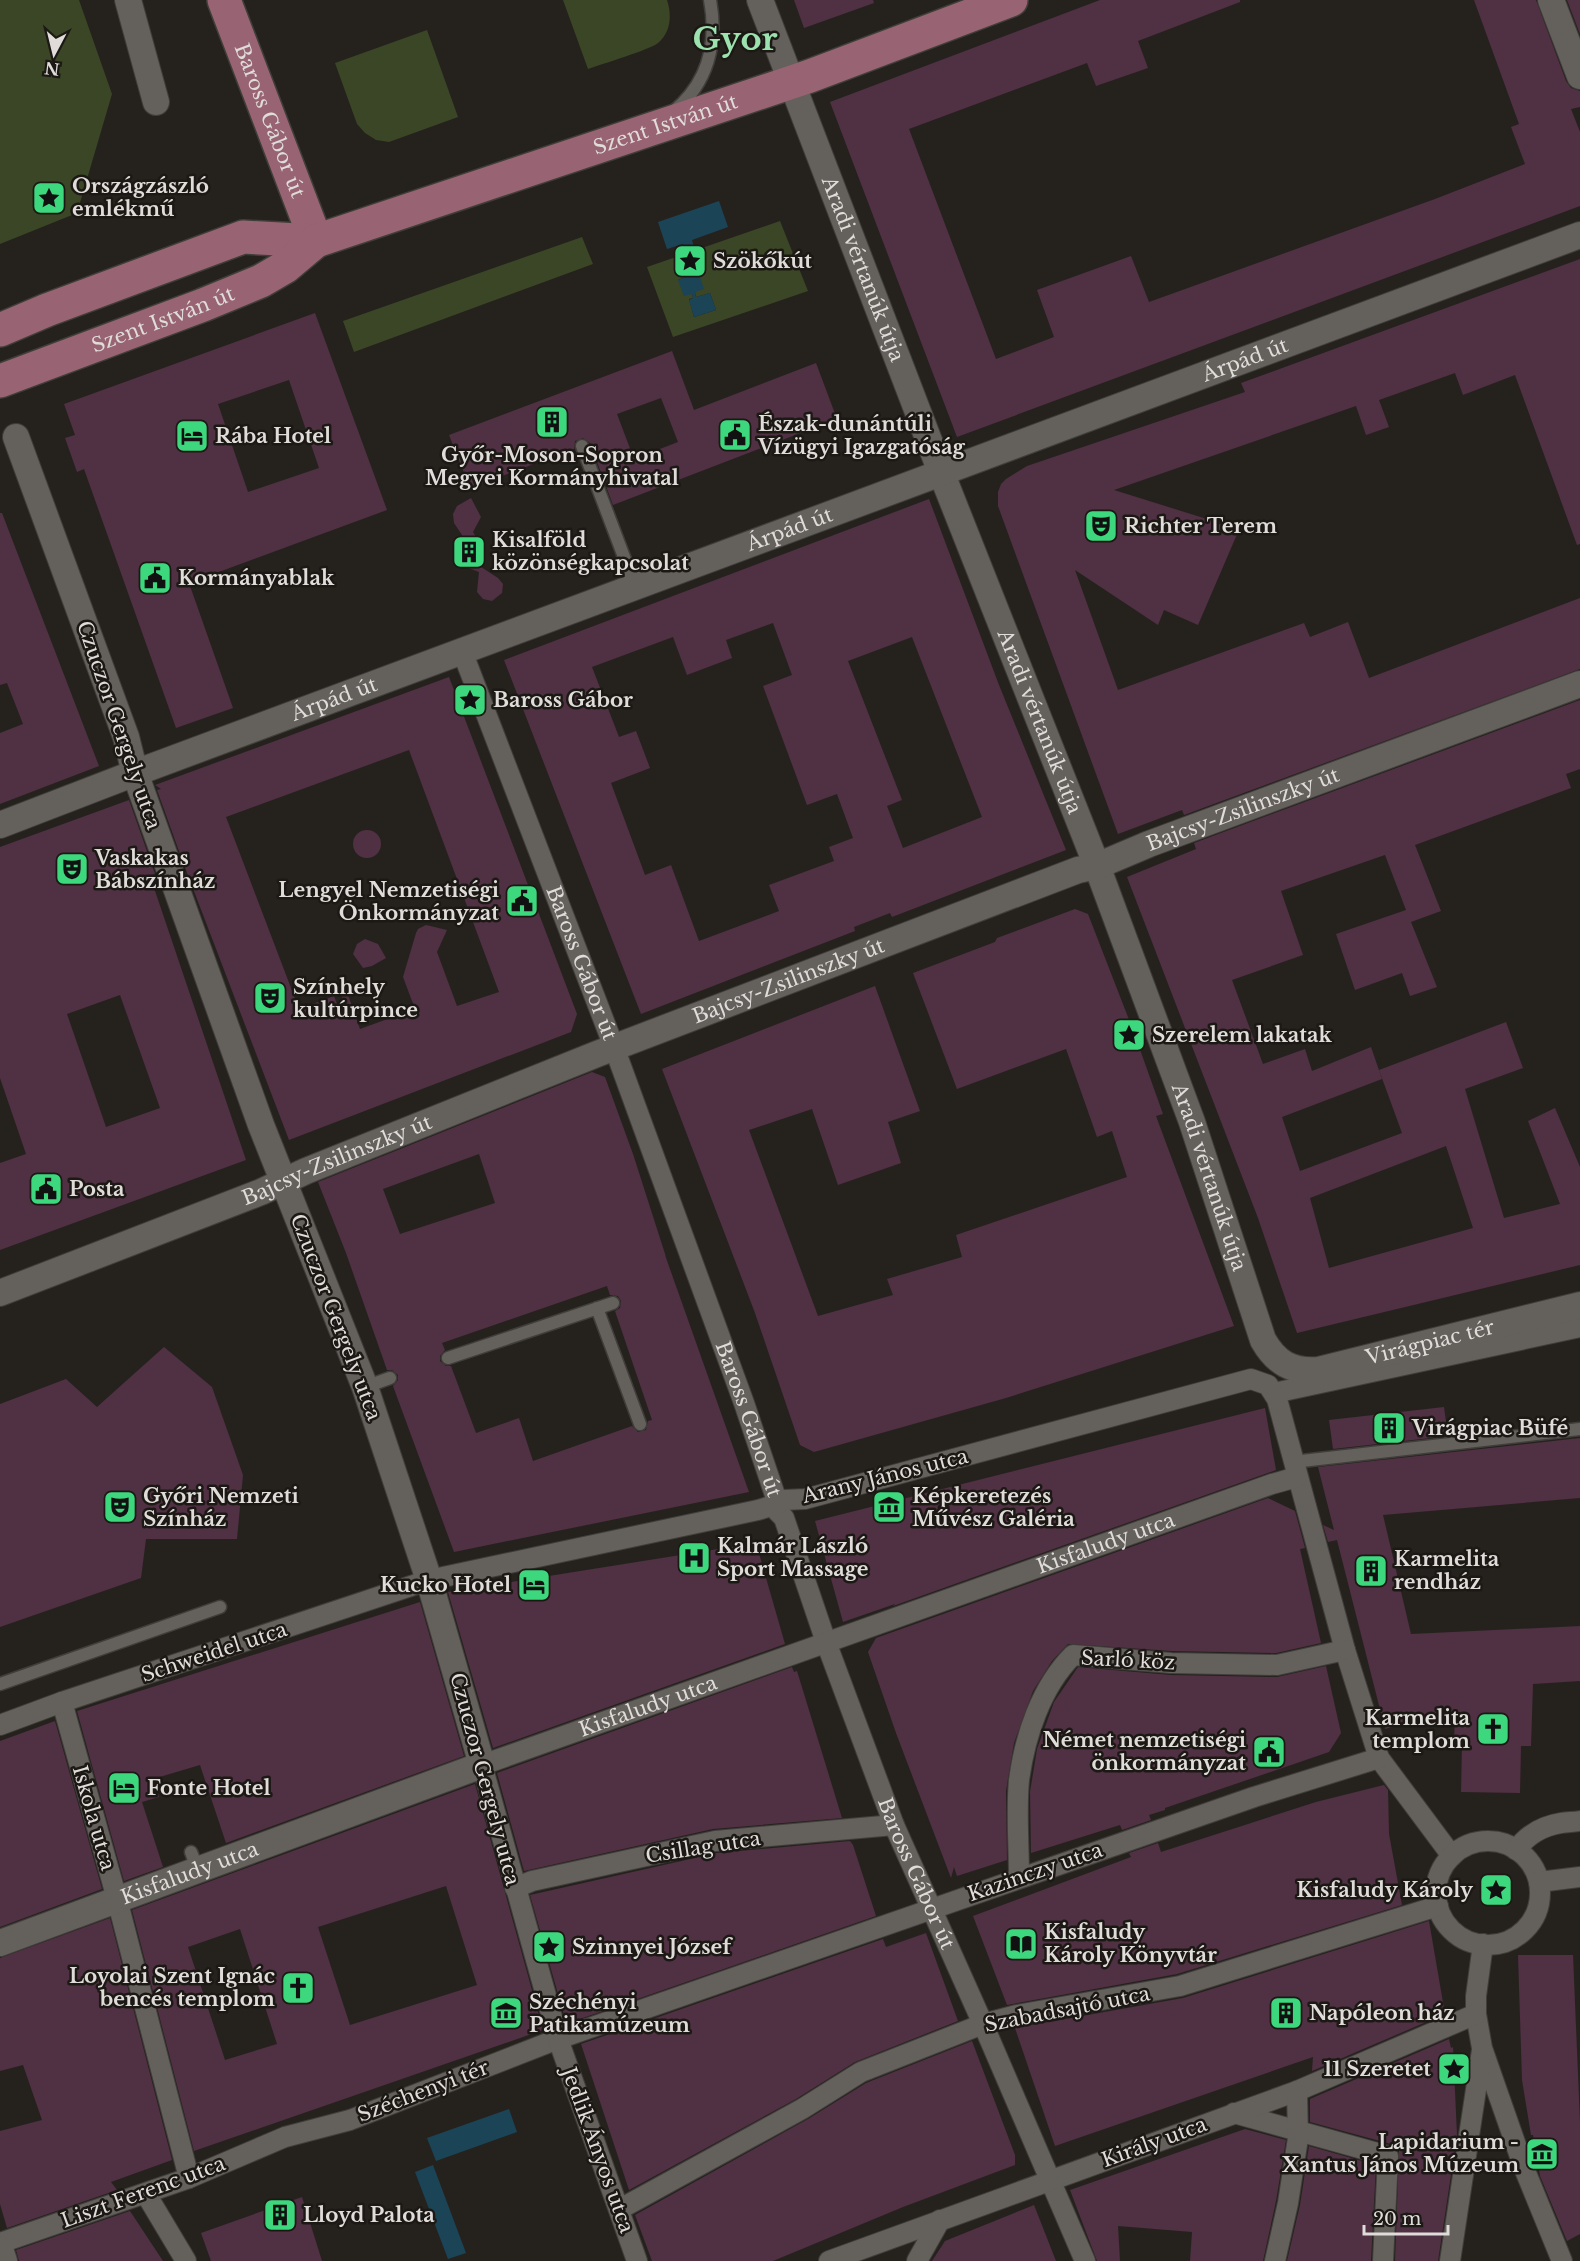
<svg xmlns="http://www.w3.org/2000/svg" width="1580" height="2261" font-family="'Libre Baskerville',serif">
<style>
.green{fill:#3a4625}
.water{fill:#1c4457}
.building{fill:#503043;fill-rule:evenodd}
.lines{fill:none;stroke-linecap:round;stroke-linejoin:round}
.service-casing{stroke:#403e3a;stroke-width:15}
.pedestrian-casing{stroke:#403e3a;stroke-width:22}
.minor-casing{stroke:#403e3a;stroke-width:28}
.primary-casing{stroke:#403e3a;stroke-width:36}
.service{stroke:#64605c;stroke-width:12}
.pedestrian{stroke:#64605c;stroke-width:20}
.minor{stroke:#64605c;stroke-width:26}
.primary{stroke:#986372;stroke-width:33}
.labels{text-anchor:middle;stroke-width:5;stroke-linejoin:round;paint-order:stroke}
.street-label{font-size:20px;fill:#dfdcda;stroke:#1c1915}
.poi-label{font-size:20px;font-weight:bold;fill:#dfdcda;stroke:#1c1915;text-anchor:start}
.town-label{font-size:32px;font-weight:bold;fill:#9be2af;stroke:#1c1915}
</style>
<rect width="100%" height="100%" fill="#25221e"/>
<path class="green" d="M0,0h79l33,94 -35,119 -77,31z
M563,0h104c5,15 4,32 -9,43 -9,7 -56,21 -70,26z
M427,30l31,87 -69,25 -13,-2 -11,-7 -8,-9 -22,-61z
M780,221l28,70 -135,46 -26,-70 29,-10 5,16 3,-1 2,5 -8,3 14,13 1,5 -4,1 5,18 22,-7 -6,-17 -14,4 -6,-28 14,-5 -5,-15z
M582,237l11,27 -239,88 -11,-31z"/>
<path class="water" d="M719,201l9,26 -36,13 2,7 4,-2 7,20 -15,5 2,6 7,-2 5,15 -9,3 1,5 14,-4 6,17 -22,7 -5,-17 4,-2 -1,-4 -8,2 -6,-16 8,-3 -2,-5 -3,1 -7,-20 11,-4 -2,-5 -16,5 -9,-27z
M509,2109l8,23 -81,29 -9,-23z
M433,2165l33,88 -18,6 -33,-87z"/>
<path class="building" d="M794,0h79l1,3 -70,25z
M1100,0h140v2l-102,39 10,27 -52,18 -9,-23 -178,66 87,230 58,-22 -17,-47 94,-34 18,46 286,-103 90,-35 -14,-37 8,-3 -45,-124h62l30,81 5,7 9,3v16l-9,2 9,23v74l-623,231 -127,-335z
M1567,0h13v34z
M1580,259v285l-3,1 -62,-170 -52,20 -8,-22 -76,27 10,27 -23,8 -10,-29 -242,84 96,30 28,12 -40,93 -34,-15 -6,15 -83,-55 43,120 186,-67 6,14 38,-15 21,56 211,-80v71l-396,146 -2,-5 -64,24 -120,-328v-14l3,-8 5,-5 21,-13 218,-74 -4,-9z
M315,313l72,197 -198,73 44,125 -57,20 -92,-259 -7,3 -12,-34 10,-3 -11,-31zM289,380l30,88 -71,24 -30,-88z
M672,351l22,59 122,-47 21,56 -224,86 -23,-62 -7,-5 -8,3 -1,8 -104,39 -21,-53zM661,398l17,44 -44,17 -17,-45z
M471,498l10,19 -8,15 10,17 -2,18 17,11 5,6 -1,9 -10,8 -9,-2 -6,-7 2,-20 -16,-6 -8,-11 7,-20 -8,-12 -1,-9 4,-8z
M929,499l70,186 67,165 -174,67 -2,-4 -36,14 1,4 -214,83 -137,-354zM773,623l19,52 -29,11 44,119 30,-11 16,44 -24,9 5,14 -65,24 10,26 -80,30 -28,-76 -26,10 -34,-92 39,-15 -14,-37 -17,6 -27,-70 81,-30 14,38 45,-17 -6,-18zM912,637l70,180 -79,31 -16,-42 15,-6 -54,-139z
M0,513h2l97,253 -99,38v-71l23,-9 -16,-41 -7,2z
M449,677l128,337 -6,18 -282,108 -105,-275 -27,-75 4,-1 -6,-4zM409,750l90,242 -42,14 -20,-54 10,-22 -21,-5 -8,4 -2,4 -13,44 12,32 -55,20 -15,-43 -6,23 -5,-13 -35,13 -73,-192z
M1580,700v69l-14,5 5,14 -156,57 26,66 -30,11 26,65 -27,9 -8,-23 -47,17 -19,-56 70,-24 -21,-55 -104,36 22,64 -71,25 31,84 42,-15 7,22 59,-24 11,32 -100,38 18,54 102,-38 -23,-63 127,-48 17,46 -58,21 39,129 56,-14 -32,-83 27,-13 25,59v98l-283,68 -39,-115 -131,-341 69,-28 -2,-6zM1446,1146l27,82 -144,40 -19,-70z
M129,800l26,74 -5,2 96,284 -246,90v-87l26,-9 -26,-76v-231zM120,995l40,113 -54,19 -39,-113z
M353 844a14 14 0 1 1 28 0a14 14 0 1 1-28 0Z
M1075,909l13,5 45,116 30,84 -7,2 78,210 -228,72 -192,54 -14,-7 -45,-132 -93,-244 213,-83 45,125 -32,11 13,41 -63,22 -26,-76 -63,21 69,186 75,-21 -6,-16 75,-22 -6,-22 171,-58 -15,-46 -15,6 -31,-88 -109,40 -44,-116 82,-31 2,-4z
M365,939l13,5 8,14 -14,8 -9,2 -10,-14 4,-10z
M592,1072l13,5 28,77 33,103 -1,-2 84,237 -295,60 -61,-166 5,-6v-5l-6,-5h-5l-41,-117 -28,-71zM479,1154l16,49 -95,31 -17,-45zM607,1286l3,9 8,1 3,5 -1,7 -5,3 37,109 -4,1 -2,9 -8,2 -6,-6 -99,35 -14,-43 -43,15 -25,-67h-5l-6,-5v-5l5,-6 -3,-7z
M164,1347l48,40 31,88 -6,64h-91l-5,39 -141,49v-223l66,-25 31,28z
M1444,1407l4,29 -115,13 -4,-29z
M1265,1408l11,62 -383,136 2,-2 -52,18 -28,-101z
M1580,1438v60l-197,17 28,119 169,-8v55l-47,3 -2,62h-10l-1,47 -59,-1 1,-47h-8l1,-33 -70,17 -48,-189 -9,2 -5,-17 11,5 -16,-63z
M1268,1498l27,13 10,37 -5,1 21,94 -45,10 -104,-2 -104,-7 -16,17 -19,30 -19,52 -8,48 1,69 -50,16 -3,-9 -3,11 -55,-145 -28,-81 8,-14z
M756,1543l29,101 -292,104 -45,-156z
M420,1602l44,154 -238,87 -26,-78 -47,14 6,18 -17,5 21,65 -39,14 -47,-170z
M1326,1666l15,67 -12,19 -164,56v2l-16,5 2,5 -29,10 -2,-5 -89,28 -1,-61 7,-43 17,-47 24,-35 93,8 106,2z
M792,1667l2,5 3,-1 45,147 -129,11 -189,42 -27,-98z
M55,1721l47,168 -102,38v-186z
M475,1784l68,246 -349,121 -62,-241zM446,1886l31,99 -127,40 -32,-98zM240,1929l37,115 -52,16 -37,-113z
M1384,1785l4,5 1,44 13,71 -225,69 -170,31 -34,-89 158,-59 -2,-4 29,-10 3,9 155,-50z
M850,1841l3,4 23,71 -302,105 -8,1 -36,-127 187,-42z
M110,1918l62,242 -61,22 6,8 -110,38 -7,-24v-73l42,-11 -19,-55 -23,6v-113z
M1429,1921l16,93 -133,57 1,-14 -258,89 -40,-118 168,-30z
M926,1933l32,88 -103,41 -59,37 -167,91 -48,-146 302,-105 3,8z
M1518,1955h55l7,167v112l-13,7 -27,-65 -7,-41h-2l-9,-55z
M1449,2039l2,9 2,-1 4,88 -19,126h-43l4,-110 -8,-7 -81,-22v-23z
M972,2041l43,114v10l-112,42 -130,54h-121l-17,-46 173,-96 58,-36z
M1245,2129l41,11 -10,61 -13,60h-73l2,-29 -74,-6 2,35h-23l-27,-71z
M1309,2146l67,19 -5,96h-84l13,-56z
M302,2197l20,64h-111l-10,-28z
M1034,2205l22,56h-124l13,-20z
M130,2211l33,50h-144l-3,-11z"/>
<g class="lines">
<defs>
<path id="service" d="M673,112c35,-29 45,-69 37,-112
M582,446l53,140
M597,1308l43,116
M448,1358l165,-55
M365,1387l25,-9
M1293,1462l287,-33
M0,1684l220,-77
M191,1852l7,18"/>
<g id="pedestrian">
<path id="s1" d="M462,651l152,396 130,356 34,101 -1,7 7,7 42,124 68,183 89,199 102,237"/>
<path d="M1274,1393l306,-66"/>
<path d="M62,1702l55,197 72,279"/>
<path d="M0,1725l62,-23 367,-122 329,-70 20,-6 6,-4 21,-1 446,-120 17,6 9,14 68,251 34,108 73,98"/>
<circle cx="1488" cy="1893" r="52"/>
<path d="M1516,1850c11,-15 26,-24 45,-27 6,-1 13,-1 19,-2"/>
<path d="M1019,1877c0,-30 -3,-67 0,-97 6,-44 22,-93 54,-125l98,8 106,2 68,-15"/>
<path d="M1539,1882l41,-5"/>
<path d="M515,1888l17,-7 183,-40 179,-16"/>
<path d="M1483,1944l-7,52v18l6,34 42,120 38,93"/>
<path d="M1234,2113l154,43 -5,105"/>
<path d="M146,2194l40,67"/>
<path d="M620,2209l182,-100 59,-37 122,-48 34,-9 163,-29 258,-80"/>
<path d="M0,2243l189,-65 96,-41 65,-17 208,-81 696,-242 125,-39"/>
<path id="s2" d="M637,2261l-79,-222 -76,-274 790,-281 25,-7"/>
<path d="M829,2261l468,-170 179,-77"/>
<path d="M917,2261l23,-41"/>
<path d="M1275,2261l13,-58 10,-65 -1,-47"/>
<path d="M1450,2261l32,-211"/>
</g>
<g id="minor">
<path d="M128,0l28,102"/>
<path id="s3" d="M760,0l181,472 156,394 95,256 71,218c13,23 29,32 55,30l262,-65"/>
<path d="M1551,0l29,76"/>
<path id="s4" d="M0,825l135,-52 1445,-538"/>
<path id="s5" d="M0,1293l261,-101 45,-21 291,-117 481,-184 19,-4 52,-22 431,-160"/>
<path id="s6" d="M0,1943l482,-178 -53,-185 -64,-193 -104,-262 -126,-352 -9,-36 -110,-300"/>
<path d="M0,2249l4,12"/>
</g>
<g id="primary">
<path id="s7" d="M224,0l92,241"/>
<path d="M0,330l47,-20 196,-73 73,4"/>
<path id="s8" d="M0,381l203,-76 58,-24 24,-14 31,-26 494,-165 201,-76"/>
</g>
</defs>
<use href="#service" class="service-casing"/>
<use href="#pedestrian" class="pedestrian-casing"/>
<use href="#minor" class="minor-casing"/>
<use href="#primary" class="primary-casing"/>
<use href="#service" class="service"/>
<use href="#pedestrian" class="pedestrian"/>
<use href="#minor" class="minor"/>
<use href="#primary" class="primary"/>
</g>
<defs>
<symbol id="sight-square" viewBox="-11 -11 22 22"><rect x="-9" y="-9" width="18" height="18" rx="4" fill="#3dd77e" stroke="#1c1915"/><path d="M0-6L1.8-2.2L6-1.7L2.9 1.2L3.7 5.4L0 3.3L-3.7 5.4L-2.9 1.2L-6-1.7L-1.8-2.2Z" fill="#111"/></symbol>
<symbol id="building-square" viewBox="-11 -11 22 22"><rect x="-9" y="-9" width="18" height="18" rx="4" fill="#3dd77e" stroke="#1c1915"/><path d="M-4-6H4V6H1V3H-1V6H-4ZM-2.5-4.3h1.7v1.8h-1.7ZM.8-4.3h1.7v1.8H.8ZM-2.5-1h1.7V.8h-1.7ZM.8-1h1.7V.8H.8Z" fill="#111"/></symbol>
<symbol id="civic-square" viewBox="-11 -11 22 22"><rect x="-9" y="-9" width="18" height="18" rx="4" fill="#3dd77e" stroke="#1c1915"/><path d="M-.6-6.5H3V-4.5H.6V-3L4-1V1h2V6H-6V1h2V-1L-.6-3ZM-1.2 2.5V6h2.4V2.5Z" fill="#111"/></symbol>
<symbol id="hotel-square" viewBox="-11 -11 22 22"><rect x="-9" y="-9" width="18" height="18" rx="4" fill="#3dd77e" stroke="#1c1915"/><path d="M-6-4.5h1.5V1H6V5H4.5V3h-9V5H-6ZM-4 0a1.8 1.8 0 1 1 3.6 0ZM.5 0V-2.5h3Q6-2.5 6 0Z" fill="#111"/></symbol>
<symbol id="theatre-square" viewBox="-11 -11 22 22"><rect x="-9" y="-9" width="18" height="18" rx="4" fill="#3dd77e" stroke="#1c1915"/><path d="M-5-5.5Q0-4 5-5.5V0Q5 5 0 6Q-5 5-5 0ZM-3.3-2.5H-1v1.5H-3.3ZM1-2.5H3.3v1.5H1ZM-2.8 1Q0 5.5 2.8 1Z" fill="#111"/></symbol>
<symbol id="museum-square" viewBox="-11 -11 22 22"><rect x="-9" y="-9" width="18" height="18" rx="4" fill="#3dd77e" stroke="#1c1915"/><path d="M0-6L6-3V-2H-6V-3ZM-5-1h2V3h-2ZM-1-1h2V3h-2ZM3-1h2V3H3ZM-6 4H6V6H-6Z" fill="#111"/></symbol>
<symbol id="hospital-square" viewBox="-11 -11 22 22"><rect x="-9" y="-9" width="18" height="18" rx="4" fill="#3dd77e" stroke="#1c1915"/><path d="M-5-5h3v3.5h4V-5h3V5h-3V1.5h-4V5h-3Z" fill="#111"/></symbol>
<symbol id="church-square" viewBox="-11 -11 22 22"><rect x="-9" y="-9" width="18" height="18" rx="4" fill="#3dd77e" stroke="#1c1915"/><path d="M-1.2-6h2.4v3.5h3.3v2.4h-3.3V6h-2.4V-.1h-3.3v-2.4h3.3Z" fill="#111"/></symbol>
<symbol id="library-square" viewBox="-11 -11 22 22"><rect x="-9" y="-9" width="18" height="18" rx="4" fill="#3dd77e" stroke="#1c1915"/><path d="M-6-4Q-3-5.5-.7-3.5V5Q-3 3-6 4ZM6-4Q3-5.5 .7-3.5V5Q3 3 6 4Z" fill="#111"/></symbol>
</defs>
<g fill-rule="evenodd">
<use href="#sight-square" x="30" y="179" width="38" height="38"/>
<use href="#sight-square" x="671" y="242" width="38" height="38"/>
<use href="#building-square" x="533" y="403" width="38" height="38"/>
<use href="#civic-square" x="716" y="416" width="38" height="38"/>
<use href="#hotel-square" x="173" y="417" width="38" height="38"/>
<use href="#theatre-square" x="1082" y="507" width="38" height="38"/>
<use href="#building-square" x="450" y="533" width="38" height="38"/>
<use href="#civic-square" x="136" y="559" width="38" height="38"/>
<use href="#sight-square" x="451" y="681" width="38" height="38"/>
<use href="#theatre-square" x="53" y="850" width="38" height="38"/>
<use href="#civic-square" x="503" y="882" width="38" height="38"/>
<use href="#theatre-square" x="251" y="979" width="38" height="38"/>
<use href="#sight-square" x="1110" y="1016" width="38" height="38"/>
<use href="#civic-square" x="27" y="1170" width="38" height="38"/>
<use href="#building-square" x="1370" y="1409" width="38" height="38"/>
<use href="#theatre-square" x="101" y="1488" width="38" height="38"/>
<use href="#museum-square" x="870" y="1488" width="38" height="38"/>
<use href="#hospital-square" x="675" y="1539" width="38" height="38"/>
<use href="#building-square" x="1352" y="1552" width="38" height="38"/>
<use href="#hotel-square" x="515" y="1566" width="38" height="38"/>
<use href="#church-square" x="1474" y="1710" width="38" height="38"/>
<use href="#civic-square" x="1250" y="1733" width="38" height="38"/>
<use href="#hotel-square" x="105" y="1769" width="38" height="38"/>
<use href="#sight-square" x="1477" y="1871" width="38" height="38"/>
<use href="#library-square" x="1002" y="1925" width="38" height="38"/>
<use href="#sight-square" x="530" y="1928" width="38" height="38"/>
<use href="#church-square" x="279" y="1969" width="38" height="38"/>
<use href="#museum-square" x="487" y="1994" width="38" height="38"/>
<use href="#building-square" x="1267" y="1994" width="38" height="38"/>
<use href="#sight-square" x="1435" y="2050" width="38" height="38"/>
<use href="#museum-square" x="1523" y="2135" width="38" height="38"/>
<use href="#building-square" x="261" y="2196" width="38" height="38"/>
</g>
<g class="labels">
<g class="street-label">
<text dy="7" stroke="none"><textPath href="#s7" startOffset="129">Baross Gábor út</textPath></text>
<text dy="7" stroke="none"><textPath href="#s8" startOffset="716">Szent István út</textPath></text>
<text dy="7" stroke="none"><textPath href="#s3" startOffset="288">Aradi vértanúk útja</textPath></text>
<text dy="7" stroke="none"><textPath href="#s8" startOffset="174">Szent István út</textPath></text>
<text dy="7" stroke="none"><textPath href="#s4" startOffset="1329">Árpád út</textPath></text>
<text dy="7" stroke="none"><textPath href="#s4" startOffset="843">Árpád út</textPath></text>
<text dy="7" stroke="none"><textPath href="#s4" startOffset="357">Árpád út</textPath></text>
<text dy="7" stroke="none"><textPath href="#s3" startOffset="774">Aradi vértanúk útja</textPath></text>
<text transform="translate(119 725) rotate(71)" y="7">Czuczor Gergely utca</text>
<text dy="7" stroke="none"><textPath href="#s5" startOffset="1334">Bajcsy-Zsilinszky út</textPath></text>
<text dy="7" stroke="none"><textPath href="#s1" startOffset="334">Baross Gábor út</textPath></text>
<text dy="7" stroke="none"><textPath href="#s5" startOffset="848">Bajcsy-Zsilinszky út</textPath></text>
<text dy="7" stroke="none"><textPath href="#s5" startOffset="362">Bajcsy-Zsilinszky út</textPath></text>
<text dy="7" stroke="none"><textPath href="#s3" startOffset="1260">Aradi vértanúk útja</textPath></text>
<text transform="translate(336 1317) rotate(69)" y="7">Czuczor Gergely utca</text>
<text dy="7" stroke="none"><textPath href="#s3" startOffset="1614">Virágpiac tér</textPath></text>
<text dy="7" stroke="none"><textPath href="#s1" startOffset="820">Baross Gábor út</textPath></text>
<text transform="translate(885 1476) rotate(-14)" y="7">Arany János utca</text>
<text dy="7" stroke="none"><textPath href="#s2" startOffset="1182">Kisfaludy utca</textPath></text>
<text transform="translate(214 1652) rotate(-18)" y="7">Schweidel utca</text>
<text transform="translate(1128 1660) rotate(3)" y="7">Sarló köz</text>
<text dy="7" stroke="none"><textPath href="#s2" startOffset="696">Kisfaludy utca</textPath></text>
<text transform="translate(485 1779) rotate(75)" y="7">Czuczor Gergely utca</text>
<text transform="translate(94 1818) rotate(74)" y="7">Iskola utca</text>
<text transform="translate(703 1847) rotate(-9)" y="7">Csillag utca</text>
<text transform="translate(1035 1872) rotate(-19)" y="7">Kazinczy utca</text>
<text dy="7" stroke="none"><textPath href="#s6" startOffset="202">Kisfaludy utca</textPath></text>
<text dy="7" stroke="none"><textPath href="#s1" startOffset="1306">Baross Gábor út</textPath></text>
<text transform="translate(1067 2009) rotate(-11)" y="7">Szabadsajtó utca</text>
<text transform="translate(423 2091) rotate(-21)" y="7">Széchenyi tér</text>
<text transform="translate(1154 2142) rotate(-20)" y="7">Király utca</text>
<text transform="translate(598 2150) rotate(70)" y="7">Jedlik Ányos utca</text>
<text transform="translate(143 2192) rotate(-20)" y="7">Liszt Ferenc utca</text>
</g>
<g class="poi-label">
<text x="72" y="193">Országzászló<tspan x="72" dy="23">emlékmű</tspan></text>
<text x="713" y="268">Szökőkút</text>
<text x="758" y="431">Észak-dunántúli<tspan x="758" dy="23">Vízügyi Igazgatóság</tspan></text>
<text x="215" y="443">Rába Hotel</text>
<text x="552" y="462" text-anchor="middle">Győr-Moson-Sopron<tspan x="552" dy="23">Megyei Kormányhivatal</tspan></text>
<text x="1124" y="533">Richter Terem</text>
<text x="492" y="547">Kisalföld<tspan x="492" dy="23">közönségkapcsolat</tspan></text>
<text x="178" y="585">Kormányablak</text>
<text x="493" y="707">Baross Gábor</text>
<text x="95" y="865">Vaskakas<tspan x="95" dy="23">Bábszínház</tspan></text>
<text x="499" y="897" text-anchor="end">Lengyel Nemzetiségi<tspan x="499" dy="23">Önkormányzat</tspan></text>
<text x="293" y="994">Színhely<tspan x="293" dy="23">kultúrpince</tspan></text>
<text x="1152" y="1042">Szerelem lakatak</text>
<text x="69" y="1196">Posta</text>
<text x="1412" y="1435">Virágpiac Büfé</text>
<text x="143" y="1503">Győri Nemzeti<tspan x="143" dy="23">Színház</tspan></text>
<text x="912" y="1503">Képkeretezés<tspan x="912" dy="23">Művész Galéria</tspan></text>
<text x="717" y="1553">Kalmár László<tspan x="717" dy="23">Sport Massage</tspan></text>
<text x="1394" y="1566">Karmelita<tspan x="1394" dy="23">rendház</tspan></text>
<text x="511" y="1592" text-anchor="end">Kucko Hotel</text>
<text x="1470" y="1725" text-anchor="end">Karmelita<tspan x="1470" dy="23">templom</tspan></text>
<text x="1246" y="1747" text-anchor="end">Német nemzetiségi<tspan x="1246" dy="23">önkormányzat</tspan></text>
<text x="147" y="1795">Fonte Hotel</text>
<text x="1473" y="1897" text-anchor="end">Kisfaludy Károly</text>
<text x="1044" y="1939">Kisfaludy<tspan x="1044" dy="23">Károly Könyvtár</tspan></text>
<text x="572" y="1954">Szinnyei József</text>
<text x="275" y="1983" text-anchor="end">Loyolai Szent Ignác<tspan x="275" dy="23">bencés templom</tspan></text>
<text x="529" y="2009">Széchényi<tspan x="529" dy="23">Patikamúzeum</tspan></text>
<text x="1309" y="2020">Napóleon ház</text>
<text x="1431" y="2076" text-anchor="end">11 Szeretet</text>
<text x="1519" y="2149" text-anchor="end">Lapidarium -<tspan x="1519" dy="23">Xantus János Múzeum</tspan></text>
<text x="303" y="2222">Lloyd Palota</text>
</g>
<g class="town-label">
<text x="735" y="50">Gyor</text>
</g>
</g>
<g transform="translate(54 54) rotate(187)" stroke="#1c1915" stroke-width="4.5" paint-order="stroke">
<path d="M0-4.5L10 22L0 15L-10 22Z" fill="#dfdcda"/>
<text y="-9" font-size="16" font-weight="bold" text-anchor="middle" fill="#dfdcda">N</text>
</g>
<path d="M1364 2225v9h84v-9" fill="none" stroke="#dfdcda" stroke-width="3"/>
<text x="1373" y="2225" font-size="18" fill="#dfdcda" stroke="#1c1915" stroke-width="4.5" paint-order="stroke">20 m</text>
</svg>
